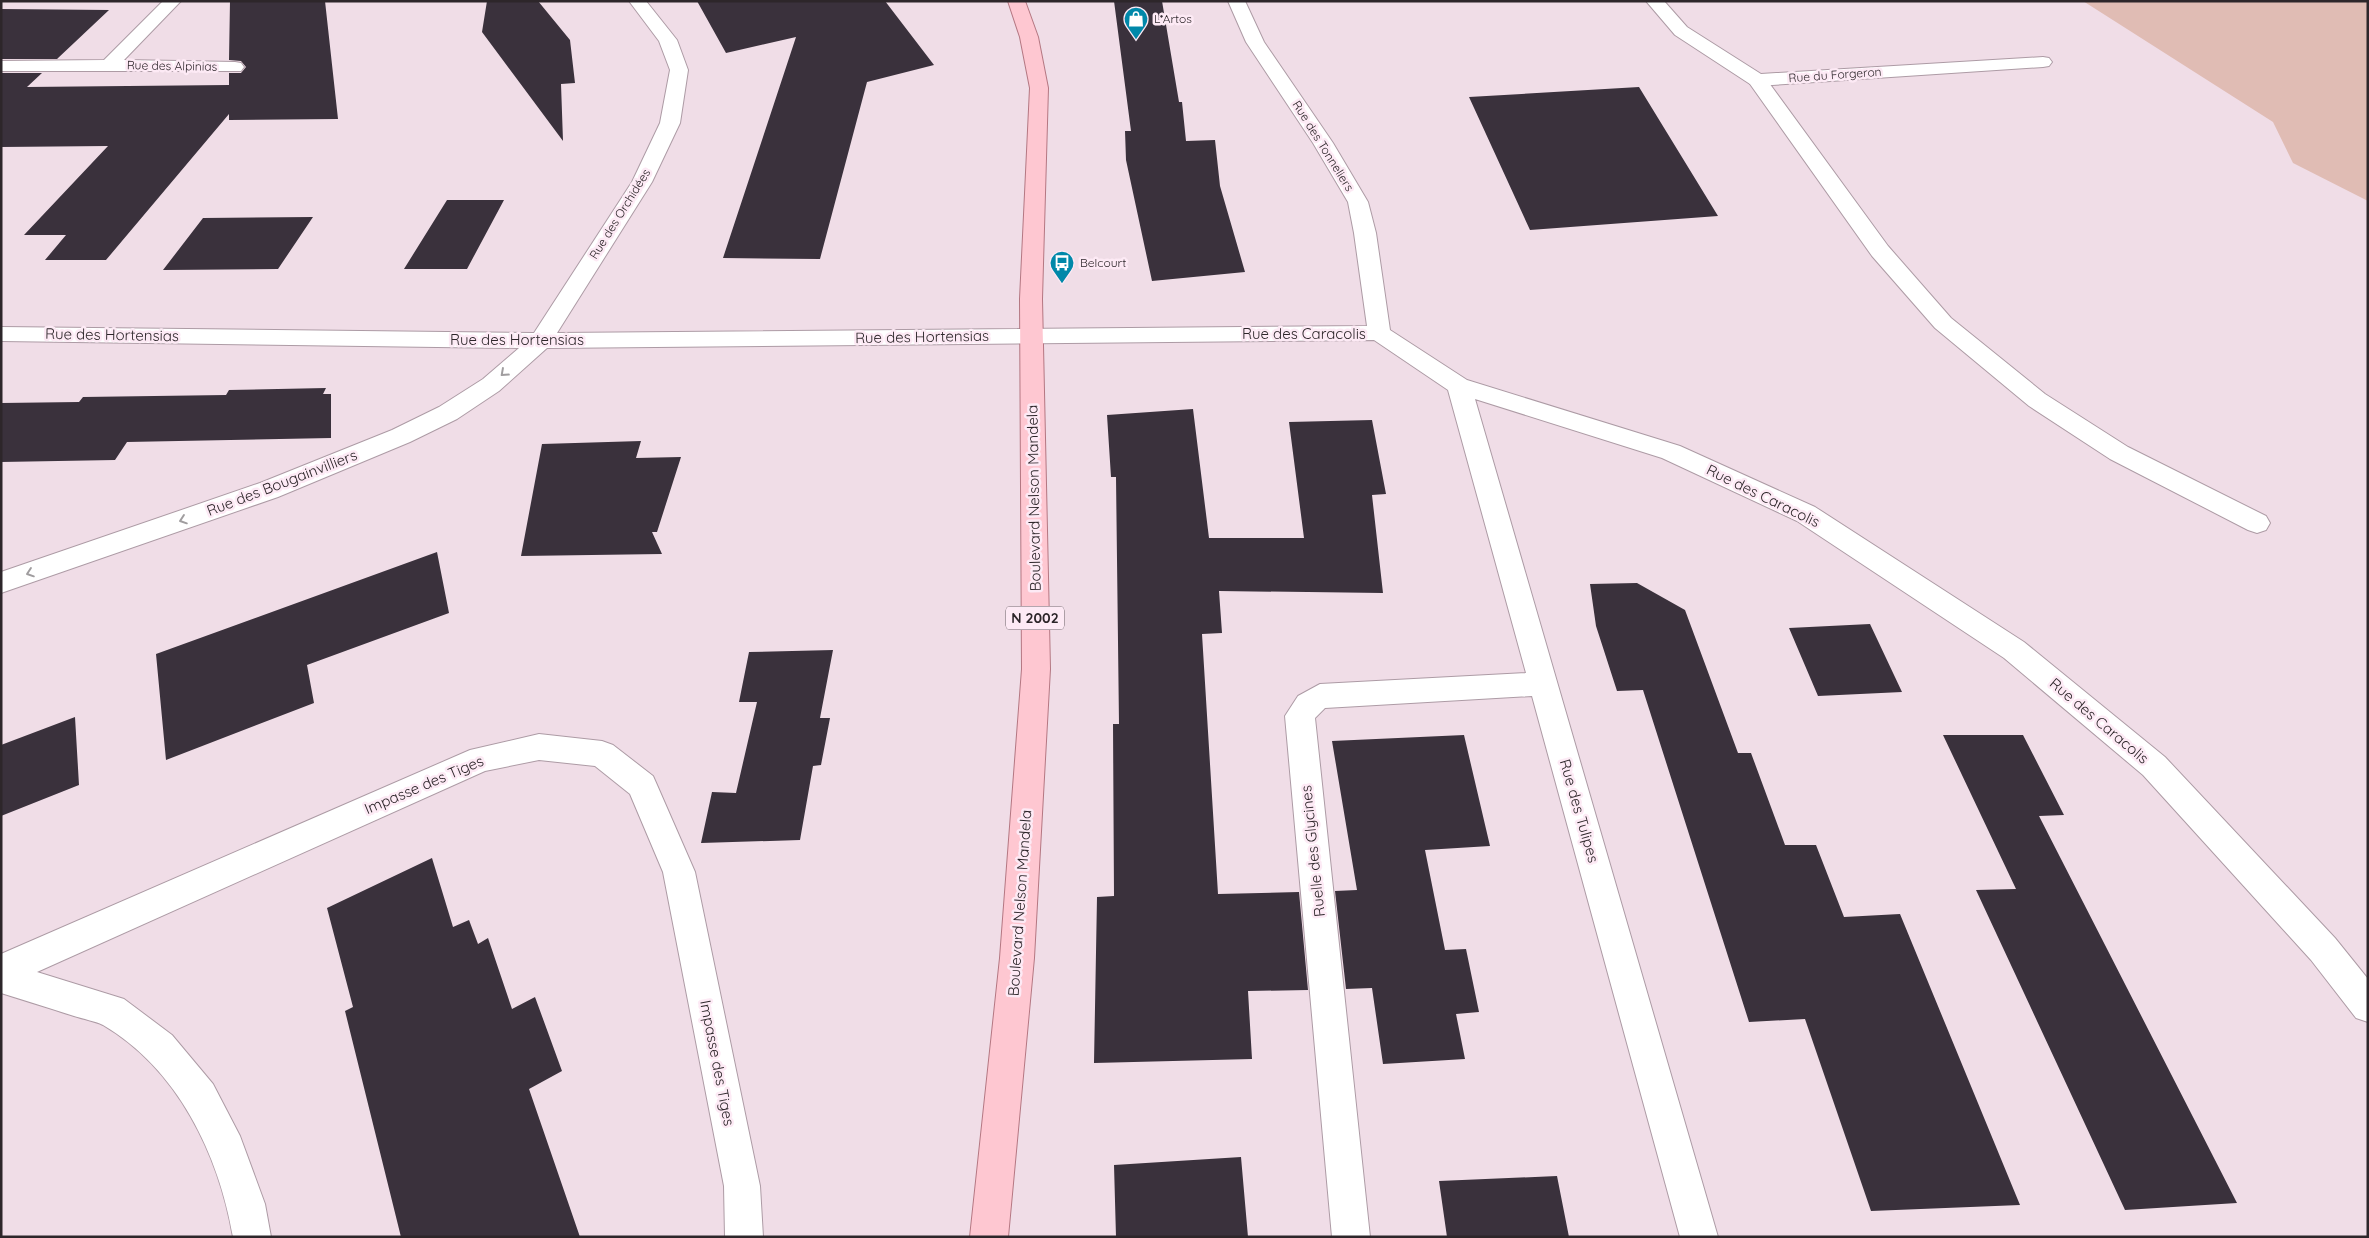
<svg xmlns="http://www.w3.org/2000/svg" width="2369" height="1238" font-family="Quicksand,sans-serif">
<style>
.green{fill:#e0bcb4}
.building{fill:#3a313c}
.lines{fill:none;stroke-linecap:round;stroke-linejoin:round}
.service-casing{stroke:#ad9ba5;stroke-width:2}
.minor-casing{stroke:#ad9ba5;stroke-width:2}
.primary-casing{stroke:#b47782;stroke-width:2}
.service{fill:#fff;fill-rule:evenodd}
.minor{fill:#fff;fill-rule:evenodd}
.primary{fill:#fec7d1;fill-rule:evenodd}
.oneway{stroke:#a09d9f}
.labels{text-anchor:middle;stroke-width:5;stroke-linejoin:round;paint-order:stroke}
.far-poi-label{font-size:12px;fill:#2d262a;stroke:#fdeaf5;text-anchor:start}
.far-street-label{font-size:12px;fill:#2d262a;stroke:#fdeaf5}
.shield{fill:#fdeaf5;stroke:#6b6167;stroke-width:1}
.shield-label{font-size:14px;font-weight:bold;fill:#2d262a}
.street-label{font-size:15px;fill:#2d262a;stroke:#fdeaf5}
</style>
<rect width="100%" height="100%" fill="#f0dde7"/>
<path class="green" d="M2083,1h285v200l-75,-38 -20,-41z"/>
<path class="building" d="M230,1h95l13,118 -109,1v-6l-123,146h-61l21,-25h-42l84,-89 -107,1v-74h41l-15,14 202,-2v-12h12l5,-6 -5,-6 -12,-1z
M487,1h51l32,39 5,43 -14,1 2,57 -81,-109z
M697,1h188l49,64 -67,17 -47,177 -97,-1 73,-221 -70,16z
M1114,1h48l17,101h3l4,39 29,-1 5,46 25,86 -93,9 -26,-121 -1,-29h6z
M1,9l108,1 -52,49h-56z
M1639,87l79,129 -188,14 -61,-133z
M447,200h57l-37,69h-63z
M313,217l-35,52 -115,1 40,-52z
M326,388l-3,6h8v44l-204,4 -12,18 -114,2v-59l78,-1 4,-5 143,-2 3,-5z
M1193,409l16,129h95l-15,-116 83,-2 14,74 -14,1 11,98 -164,-2 3,42 -20,1 16,260 81,-2 9,98 -60,1 4,68 -158,4 3,-166 17,-1 -1,-172h6l-3,-247h-5l-4,-62z
M641,441l-5,17 45,-1 -24,75h-5l10,22 -141,2 21,-112z
M437,552l12,61 -142,52 7,38 -148,57 -10,-106z
M1637,583l48,27 53,143h13l34,92h31l28,72 56,-3 120,291 -149,6 -66,-192 -56,3 -106,-332 -26,1 -21,-65 -6,-42z
M1870,624l32,68 -84,4 -29,-68z
M833,650l-13,68h10l-9,47 -8,1 -13,74 -99,3 11,-51 24,1 21,-91h-18l10,-50z
M75,717l4,68 -78,31v-71z
M1464,735l26,111 -65,4 20,100 21,-1 13,63 -23,2 9,45 -82,5 -11,-76 -26,1 -11,-98 22,-1 -25,-149z
M1943,735h80l41,80 -25,1 198,387 -112,7 -149,-320 40,-1z
M432,858l21,69 16,-7 9,24 10,-6 24,71 23,-12 27,74 -33,18 51,148h-179l-56,-226 8,-4 -26,-99z
M1241,1157l7,80h-132l-2,-72z
M1557,1176l12,61h-122l-8,-56z"/>
<g class="lines">
<defs>
<path id="service" d="M1757,74l7,2 124,170 63,72 94,76 83,53 138,69 4,7 -4,7 -9,3 -9,-3 -138,-71 -81,-53 -94,-78 -63,-72 -122,-172 -2,-4 2,-4z"/>
<path id="minor" d="M163,1h18l-57,59 111,2 6,1 3,4 -3,4h-240v-10l103,-1z
M629,1h17l31,39 11,30 -8,53 -28,59 -95,151 810,-7 -13,-93 -6,-31 -35,-59 -67,-101 -18,-41h17l19,41 69,101 35,59 8,31 14,97 77,50 213,66 135,61 209,135 141,115 170,181 33,41v43l-12,-4 -45,-58 -168,-185 -139,-117 -207,-137 -135,-63 -187,-59 243,838h-38l-148,-541 -207,12 -10,10 55,519h-38l-47,-521 13,-20 22,-12 206,-11 -78,-283 -74,-50 -827,8 -48,43 -42,28 -47,23 -132,55 -277,96v-21l259,-89 132,-53 47,-23 44,-28 36,-31 -518,-7v-14l533,6 98,-151 28,-59 10,-53 -11,-29z
M1646,1h18l23,26 74,47 282,-17 6,1 3,4 -3,4 -6,1 -286,19 -7,-2 -75,-49z
M539,734l63,7 11,4 40,31 4,9 38,87 65,314 3,51h-38l-1,-51 -61,-314 -33,-78 -35,-28 -56,-6 -54,11 -448,201 87,27 48,36 41,49 27,52 25,68 6,33h-38c-14,-82 -55,-168 -130,-212 -8,-4 -20,-6 -29,-9 -24,-8 -48,-15 -73,-23v-39l469,-204z"/>
<path id="primary" d="M1008,1h17l13,36 10,51 -6,211 8,370 -16,289 -26,279h-38l30,-279 22,-289 -2,-370 10,-211 -10,-51z"/>
</defs>
<use href="#service" class="service-casing"/>
<use href="#minor" class="minor-casing"/>
<use href="#primary" class="primary-casing"/>
<use href="#service" class="service"/>
<use href="#minor" class="minor"/>
<use href="#primary" class="primary"/>
</g>
<defs><path id="oneway-chevron" d="M-2-3.5L2.5 0L-2 3.5" fill="none" stroke-width="1.6" stroke-linecap="round" stroke-linejoin="round" transform="scale(1.25)"/></defs>
<g class="oneway">
<use href="#oneway-chevron" transform="translate(504 373) rotate(138)"/>
<use href="#oneway-chevron" transform="translate(183 520) rotate(161)"/>
<use href="#oneway-chevron" transform="translate(30 573) rotate(161)"/>
</g>
<defs>
<symbol id="shop-pin" viewBox="-11 -11 22 30"><path d="M0 17L-7.5 6A9.5 9.5 0 1 1 7.5 6Z" fill="#0088a9" stroke="#fdeaf5"/><path d="M-5-2.5h2.3a2.7 3.5 0 0 1 5.4 0H5L5.5 6h-11ZM-1.5-2.5h3a1.5 2.3 0 0 0-3 0Z" fill="#fff"/></symbol>
<symbol id="bus-pin" viewBox="-11 -11 22 30"><path d="M0 17L-7.5 6A9.5 9.5 0 1 1 7.5 6Z" fill="#0088a9" stroke="#fdeaf5"/><path d="M-5-6H5V4H4V6H2V4H-2V6H-4V4H-5ZM-3.5-4V0h7V-4ZM-3.5 1.2v1.5H-2V1.2ZM2 1.2v1.5H3.5V1.2Z" fill="#fff"/></symbol>
</defs>
<g fill-rule="evenodd">
<use href="#shop-pin" x="1122" y="5" width="28" height="38"/>
<use href="#bus-pin" x="1048" y="249" width="28" height="38"/>
</g>
<g class="labels">
<g class="far-poi-label">
<text x="1154" y="23">L'Artos</text>
<text x="1080" y="267">Belcourt</text>
</g>
<g class="far-street-label">
<text transform="translate(172 66) rotate(1)" y="4">Rue des Alpinias</text>
<text transform="translate(1835 75) rotate(-4)" y="4">Rue du Forgeron</text>
<text transform="translate(1323 146) rotate(58)" y="4">Rue des Tonneliers</text>
<text transform="translate(620 214) rotate(-58)" y="4">Rue des Orchidées</text>
</g>
<rect class="shield" x="1006" y="606.5" width="58" height="23" rx="4"/>
<g class="shield-label">
<text x="1035" y="623">N 2002</text>
</g>
<g class="street-label">
<text x="1304" y="339">Rue des Caracolis</text>
<text transform="translate(112 335) rotate(1)" y="5">Rue des Hortensias</text>
<text transform="translate(922 337) rotate(-1)" y="5">Rue des Hortensias</text>
<text x="517" y="345">Rue des Hortensias</text>
<text transform="translate(282 483) rotate(-21)" y="5">Rue des Bougainvilliers</text>
<text transform="translate(1763 496) rotate(26)" y="5">Rue des Caracolis</text>
<text transform="translate(1034 498) rotate(-91)" y="5">Boulevard Nelson Mandela</text>
<text transform="translate(2099 721) rotate(40)" y="5">Rue des Caracolis</text>
<text transform="translate(424 785) rotate(-23)" y="5">Impasse des Tiges</text>
<text transform="translate(1579 811) rotate(74)" y="5">Rue des Tulipes</text>
<text transform="translate(1313 851) rotate(-96)" y="5">Ruelle des Glycines</text>
<text transform="translate(1020 903) rotate(-86)" y="5">Boulevard Nelson Mandela</text>
<text transform="translate(717 1063) rotate(79)" y="5">Impasse des Tiges</text>
</g>
</g>
<rect width="2369" height="1238" fill="none" stroke="#2d262a" stroke-width="5"/>
</svg>
